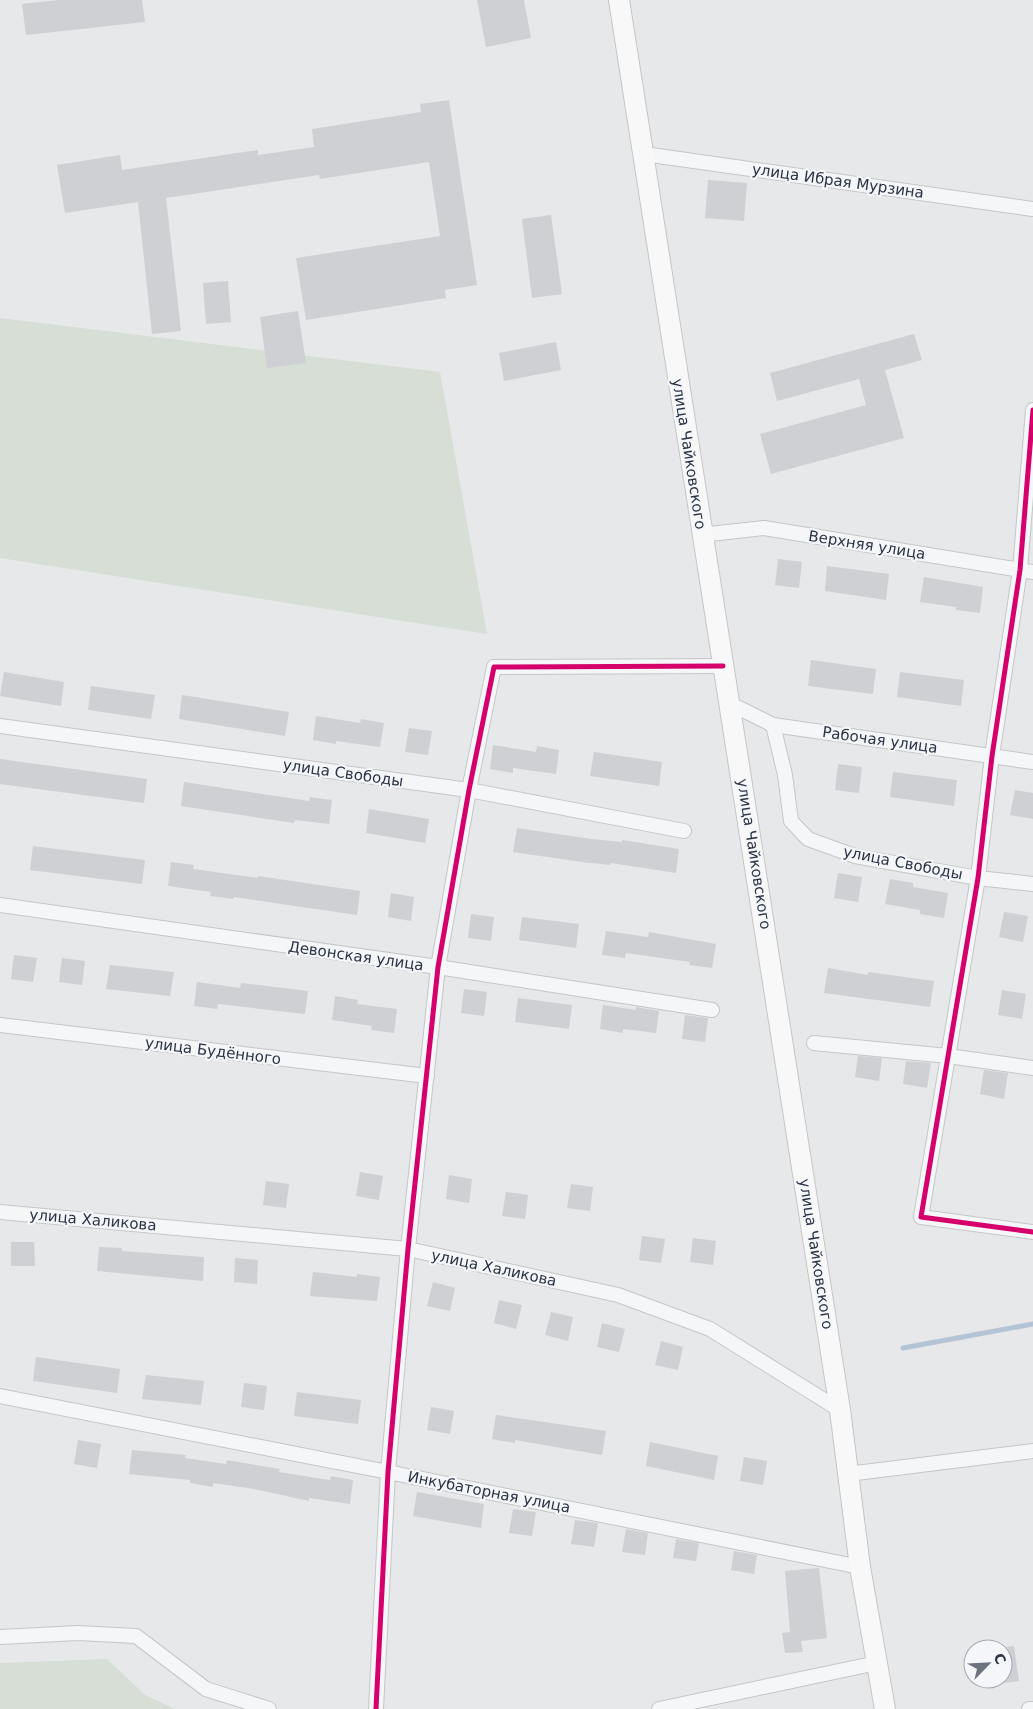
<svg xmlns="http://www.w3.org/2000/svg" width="1033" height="1709" font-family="'DejaVu Sans',sans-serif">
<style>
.green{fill:#d6ded6}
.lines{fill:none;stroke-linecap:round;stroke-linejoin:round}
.stream{stroke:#b4c4d5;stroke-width:5}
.building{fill:#ced0d3}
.minor-casing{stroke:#c4c6c8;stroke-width:16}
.secondary-casing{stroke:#c4c6c8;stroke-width:22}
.minor{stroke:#f5f6f7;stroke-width:14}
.secondary{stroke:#f8f8f8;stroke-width:20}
.cycleway-casing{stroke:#f4f6f9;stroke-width:8}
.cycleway{stroke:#d6006c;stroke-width:5}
.labels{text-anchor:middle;stroke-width:4.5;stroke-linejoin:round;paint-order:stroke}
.street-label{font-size:15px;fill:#2b3445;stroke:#f4f6f9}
</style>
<rect width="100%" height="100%" fill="#e6e8ea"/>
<path class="green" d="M0,318l440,54 47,262 -487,-76z
M107,1659l38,36 30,14h-175v-46z"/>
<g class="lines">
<path class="stream" d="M903,1348l130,-24"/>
</g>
<path class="building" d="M59,0h83l3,22 -119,13 -4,-31z
M477,0h47l7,38 -45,9z
M449,100l28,185 -32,5 1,8 -140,22 -10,-62 144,-22 -11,-74 -109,17 -1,-4 -153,23 15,133 -29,3 -14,-132 -73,11 -8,-48 63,-10 2,15 136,-20v5l56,-8 -2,-18 109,-17 -1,-8z
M708,180l39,3 -3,38 -39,-3z
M551,215l11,79 -30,4 -10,-79z
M228,281l3,41 -25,2 -3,-41z
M298,311l8,52 -39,5 -7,-51z
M914,334l8,26 -37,10 19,68 -133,36 -11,-40 106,-29 -7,-26 -82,22 -7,-28z
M556,342l5,28 -57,11 -5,-28z
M778,559l24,3 -3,26 -24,-3z
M827,566l62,8 -3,26 -61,-9z
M924,577l59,10 -3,26 -24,-3v-3l-36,-5z
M811,660l65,9 -3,25 -65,-8z
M4,672l60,10 -3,24 -61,-10z
M900,672l64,8 -3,26 -64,-9z
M91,686l64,9 -4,24 -63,-9z
M182,695l107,17 -4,24 -106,-17z
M316,716l44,7 1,-4 23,4 -4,24 -44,-6v3l-23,-4z
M409,728l23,3 -4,24 -23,-3z
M493,745l43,7 1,-6 22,4 -3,24 -43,-6v5l-23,-4z
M594,752l68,10 -3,24 -69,-10z
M0,759l147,20 -3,24 -144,-19z
M838,764l24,3 -3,26 -24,-3z
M893,772l64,8 -3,26 -64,-9z
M184,782l125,19 1,-4 22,3 -3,24 -34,-4 -1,3 -113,-17z
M1015,790l18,3v26l-23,-4z
M369,809l60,10 -4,24 -59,-10z
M517,828l74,11 31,3v-2l57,9 -3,24 -65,-10 -1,2 -28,-3 -69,-10z
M33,846l112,14 -3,24 -112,-14z
M171,862l23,3 -1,4 65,9v-2l102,15 -3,24 -123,-18 -1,2 -23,-3 1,-4 -43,-6z
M838,873l24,4 -4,25 -24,-4z
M890,879l23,4v4l35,6 -4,25 -24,-4v-4l-35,-6z
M391,893l23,4 -3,24 -23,-4z
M1004,912l24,4 -5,26 -24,-5z
M471,914l23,3 -3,24 -23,-3z
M522,917l57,7 -3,24 -57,-8z
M606,931l42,6 1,-5 67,12 -4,24 -23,-3 1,-3 -64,-9 -1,5 -23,-3z
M14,955l23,3 -4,24 -22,-3z
M62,958l23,3 -3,24 -23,-3z
M110,965l64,7 -4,24 -64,-7z
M828,968l40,7v-3l66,9 -4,26 -106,-14z
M197,982l43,6 1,-5 67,8 -3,23 -87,-10 -1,5 -23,-3z
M464,989l23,3 -3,24 -23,-3z
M1002,990l24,4 -4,25 -24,-4z
M335,996l23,4 -1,4 40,5 -3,24 -23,-3 1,-4 -40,-6z
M518,998l54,7 -3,24 -54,-7z
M603,1005l33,5v-3l23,4 -3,22 -33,-4v4l-23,-4z
M685,1015l23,3 -3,24 -23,-3z
M858,1056l24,2 -3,23 -24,-4z
M906,1061l25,2 -4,25 -24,-4z
M984,1070l24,3 -4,26 -24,-5z
M360,1172l23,4 -4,24 -23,-4z
M449,1175l23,4 -3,24 -23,-4z
M266,1181l23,3 -3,24 -23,-3z
M571,1184l22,3 -3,24 -23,-3z
M506,1192l22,3 -3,24 -23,-3z
M642,1236l23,3 -4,24 -22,-3z
M693,1238l23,3 -3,24 -23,-3z
M11,1242h23l1,24h-24z
M99,1247l23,1v3l82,6 -1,24 -106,-10z
M235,1258l23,2 -1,24 -23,-2z
M313,1272l44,5v-3l23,3 -3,24 -67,-5z
M433,1282l22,6 -5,23 -23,-5z
M499,1300l23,5 -6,24 -22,-6z
M551,1312l22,5 -5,24 -23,-6z
M602,1323l23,6 -6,23 -22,-5z
M661,1341l22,6 -5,23 -23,-5z
M36,1357l84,12 -3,24 -84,-12z
M146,1375l58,6 -3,24 -59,-6z
M244,1383l23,3 -3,24 -23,-3z
M297,1392l64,8 -3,24 -64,-8z
M431,1407l23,4 -4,23 -23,-4z
M496,1415l110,16 -4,24 -87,-15v3l-23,-4z
M78,1440l23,4 -4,24 -23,-4z
M650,1442l68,14 -4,24 -68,-14z
M132,1450l54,5 -1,3 41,6 1,-4 23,4 30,5 -1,3 51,8 1,-4 22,4 -3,24 -41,-6v3l-55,-12 -41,-6v4l-23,-4v-3l-61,-6z
M744,1457l23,4 -4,24 -23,-4z
M417,1492l67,12 -3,24 -68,-12z
M513,1509l23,3 -4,24 -23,-3z
M575,1520l23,3 -4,24 -23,-3z
M626,1529l22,4 -3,22 -23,-3z
M676,1539l23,4 -3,18 -23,-3z
M734,1551l23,4 -3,19 -23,-4z
M819,1568l8,70 -26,3 2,11 -18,1 -3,-20 8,-1 -5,-61z
M1014,1646l5,35 -16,2v-36z"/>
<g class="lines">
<defs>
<path id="minor" d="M644,154l389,55
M1033,410l-13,160 -28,186 -14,122 -57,339 112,15
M701,535l63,-7 269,44
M731,704l42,21 260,37
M773,725l12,50 6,46 17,18 47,17 123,22 55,6
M0,726l469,64 215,41
M0,905l438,62 274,43
M0,1025l427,51
M814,1043l134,13 85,12
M0,1212l408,37 210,46 92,34 130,81
M0,1396l388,76 472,95
M848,1474l185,-23
M0,1637l78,-4 58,3 70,53 63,20
M376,1709l12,-237 20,-223 30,-282 31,-177 25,-123 229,-1
M659,1709l218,-46
M1029,1709h4"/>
<path id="secondary" d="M619,0l221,1410 20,157 25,142"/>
</defs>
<use href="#minor" class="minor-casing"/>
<use href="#secondary" class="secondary-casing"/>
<use href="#minor" class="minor"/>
<use href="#secondary" class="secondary"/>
<defs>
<path id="cycleway" d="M1033,410l-13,160 -28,186 -14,122 -57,339 112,15
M376,1709l12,-237 20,-223 30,-282 31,-177 25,-123 229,-1"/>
</defs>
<use href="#cycleway" class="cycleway-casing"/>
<use href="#cycleway" class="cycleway"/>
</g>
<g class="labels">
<g class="street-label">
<text transform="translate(838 181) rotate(8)" y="5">улица Ибрая Мурзина</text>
<text transform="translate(689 454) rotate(81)" y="5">улица Чайковского</text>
<text transform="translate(867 545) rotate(9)" y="5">Верхняя улица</text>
<text transform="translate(880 740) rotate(8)" y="5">Рабочая улица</text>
<text transform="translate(343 773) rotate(8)" y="5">улица Свободы</text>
<text transform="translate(754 854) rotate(81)" y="5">улица Чайковского</text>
<text transform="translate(903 863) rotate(11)" y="5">улица Свободы</text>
<text transform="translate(356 956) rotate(8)" y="5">Девонская улица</text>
<text transform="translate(213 1051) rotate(7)" y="5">улица Будённого</text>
<text transform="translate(93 1220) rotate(5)" y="5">улица Халикова</text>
<text transform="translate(816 1254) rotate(81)" y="5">улица Чайковского</text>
<text transform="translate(494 1268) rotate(12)" y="5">улица Халикова</text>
<text transform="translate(489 1492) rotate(11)" y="5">Инкубаторная улица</text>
</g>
</g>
<g transform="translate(988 1664) rotate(66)"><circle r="24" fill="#f4f6f9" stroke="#a4a8b1"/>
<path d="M0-4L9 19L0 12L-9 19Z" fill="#6c737f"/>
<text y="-8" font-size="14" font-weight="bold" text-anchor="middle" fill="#2b3445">С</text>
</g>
</svg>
